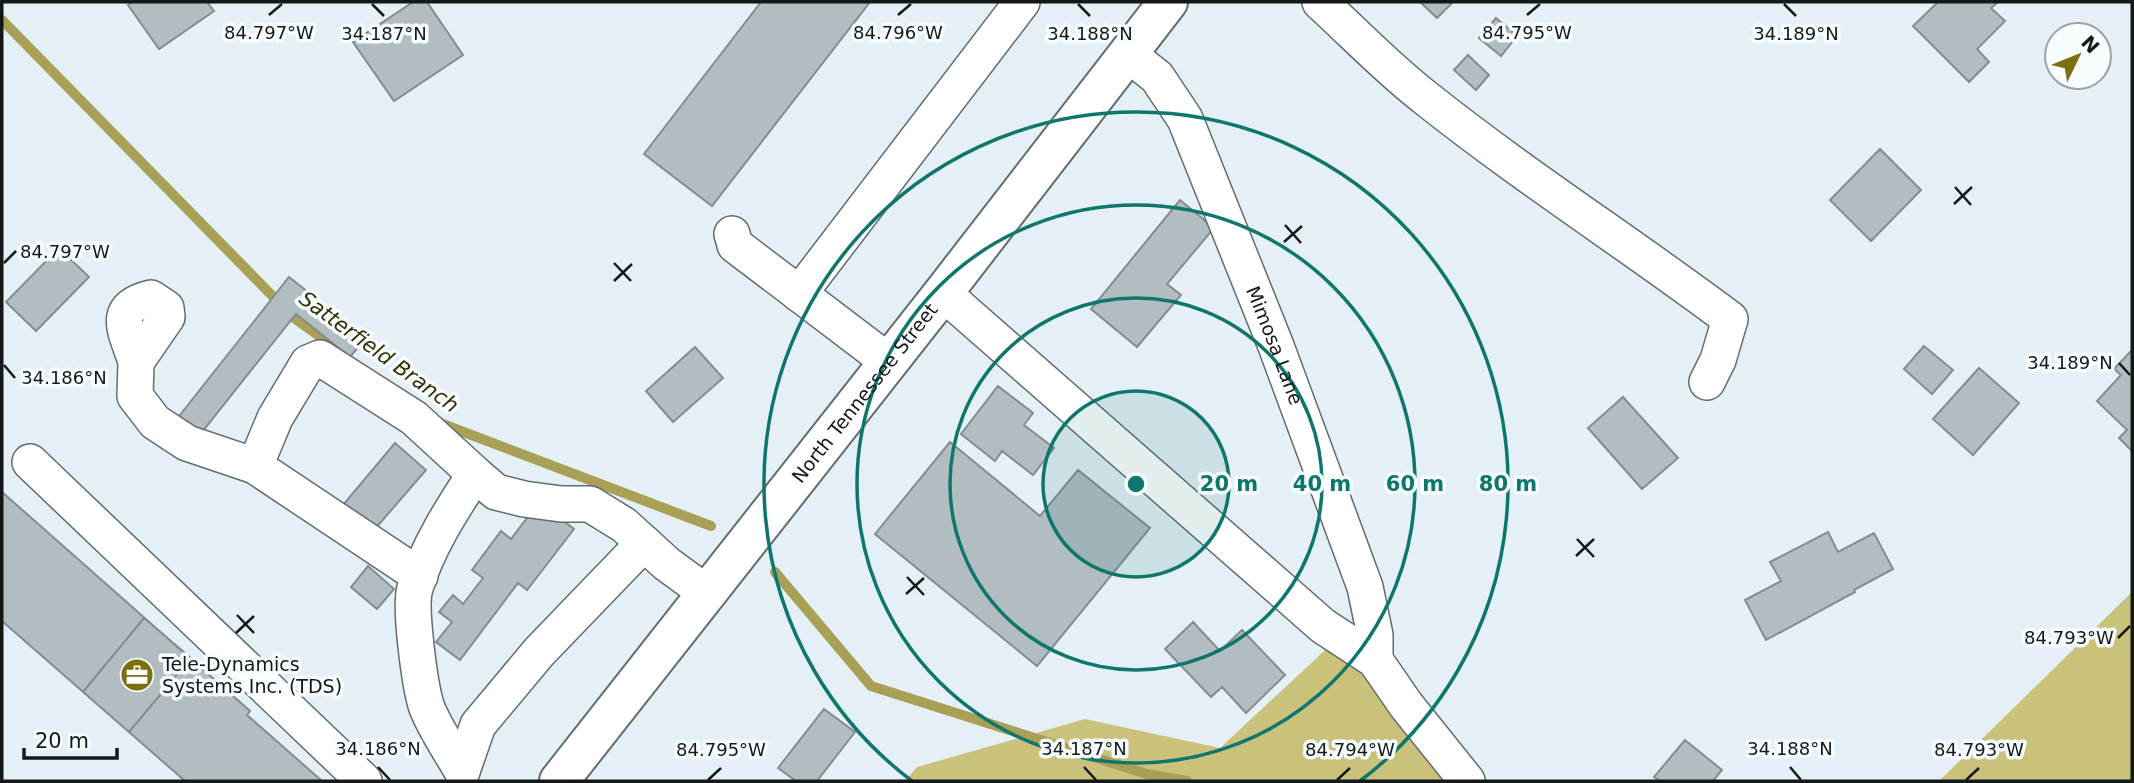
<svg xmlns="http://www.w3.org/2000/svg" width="2134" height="783" font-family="'DejaVu Sans',sans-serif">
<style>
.green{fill:#cac27a}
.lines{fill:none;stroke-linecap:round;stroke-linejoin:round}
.stream{stroke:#a7a056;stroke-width:10}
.building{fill:#b2bdc2;stroke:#828d91;stroke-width:2}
.minor-casing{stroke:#626c70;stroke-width:38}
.major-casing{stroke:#626c70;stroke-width:42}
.minor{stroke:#fff;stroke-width:35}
.major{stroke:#fff;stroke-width:38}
.ticks{fill:none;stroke:#141819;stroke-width:2.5}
.ring{fill:none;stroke:#0f766e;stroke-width:3.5}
.labels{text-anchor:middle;stroke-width:7;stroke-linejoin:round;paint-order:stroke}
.street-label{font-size:19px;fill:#141819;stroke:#f7fcfe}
.poi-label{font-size:19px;fill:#141819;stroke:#f7fcfe;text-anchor:start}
.water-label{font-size:21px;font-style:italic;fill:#353001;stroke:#f7fcfe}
.ticks-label{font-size:18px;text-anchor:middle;fill:#141819;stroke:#f7fcfe;stroke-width:7;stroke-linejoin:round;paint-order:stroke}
.centre{fill:#0f766e;stroke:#f7fcfe;stroke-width:3.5}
.ring-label{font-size:21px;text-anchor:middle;font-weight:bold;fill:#0f766e;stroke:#f7fcfe;stroke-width:7;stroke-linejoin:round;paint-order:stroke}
</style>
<rect width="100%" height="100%" fill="#e4f0f5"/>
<path class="green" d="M2132,592v189h-193z
M1338,638l129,143h-562l12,-14 168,-48 135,29z"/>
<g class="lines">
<path class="stream" d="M2,20l292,298 46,33
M440,423l271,103
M775,572l96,114 276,88 40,7"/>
</g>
<path class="building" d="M133,2h74l7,9 -55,38 -31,-44z
M413,2h14l36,53 -69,46 -41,-59z
M761,2h109l-158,204 -68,-52z
M1420,2h33l-16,16z
M1938,2h60l-7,6 14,13 -28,28 12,13 -20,20 -56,-56z
M1496,18l21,18 -16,20 -22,-18z
M1468,55l21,20 -13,15 -22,-20z
M1880,149l41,41 -50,51 -41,-41z
M1180,200l34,28 -47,56 14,11 -44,52 -46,-38z
M59,248l30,29 -53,54 -30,-29z
M289,277l77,61 -16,19 -54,-43 -98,123 -22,-17z
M1924,346l29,24 -21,24 -28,-25z
M695,347l28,31 -50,44 -27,-31z
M2132,350v101l-13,-13 8,-8 -30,-29 24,-26 -7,-6z
M1979,368l40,35 -46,52 -40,-36z
M998,386l35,27 -9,12 30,23 -21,27 -31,-24 -7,10 -34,-27z
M1623,397l55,61 -36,31 -54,-61z
M950,442l90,74 38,-46 72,58 -113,138 -162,-132z
M395,443l31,27 -58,67 -30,-26z
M2,492l248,219 -3,4 75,66h-137l-183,-160z
M539,502l35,27 -47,61 -9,-7 -58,77 -24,-18 16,-20 -13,-10 14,-17 10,9 20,-26 -11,-8 29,-39 10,8z
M1828,532l10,20 36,-19 19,36 -39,21 1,2 -89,48 -21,-40 36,-19 -11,-19z
M368,566l26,23 -17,20 -26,-22z
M144,618l47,40 -62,74 -46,-40z
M1193,622l27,29 22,-21 43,45 -39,38 -24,-26 -11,10 -46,-48z
M824,709l31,23 -38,49h-21l-18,-13z
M1685,740l37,30 -9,11h-53l-6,-4z"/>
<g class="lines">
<defs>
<g id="minor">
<path d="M1320,2c35,32 69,68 107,97 98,78 203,145 303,220l-12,41 -11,22"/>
<path id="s1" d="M1128,54l29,23 28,42 91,227 89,241 10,48v25"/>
<path d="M732,234l3,11 154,117"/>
<path d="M943,293l380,333 52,34 31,45 61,76"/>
<path d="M799,294l223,-292"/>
<path d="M136,362c-9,-30 -27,-54 15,-64l15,10 1,9 -31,45 -1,34 20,26 32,21 68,23"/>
<path d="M30,462l334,319"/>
<path d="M475,474l21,18 28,7 37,5h29l34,21 43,39 41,30"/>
<path d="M420,576l-165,-110 20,-48 33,-55 12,-5 94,60 61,56c-23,35 -48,74 -60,114 -6,19 5,97 11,117 6,19 26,48 36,66"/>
<path d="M462,771l16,-46 61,-73 105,-109"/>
</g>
<g id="major">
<path id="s2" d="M559,781l384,-488 225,-291"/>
</g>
</defs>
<use href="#minor" class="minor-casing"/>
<use href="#major" class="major-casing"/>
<use href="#minor" class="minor"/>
<use href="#major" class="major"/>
</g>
<path class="ticks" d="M372,4l12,12M1078,4l12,12M1784,4l12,12M269,15l13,-11M898,15l13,-11M1527,15l13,-11M1955,187l16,18M1954,204l18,-17M1285,225l16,18M1284,242l18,-16M4,263l12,-12M614,263l17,18M614,281l18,-17M2119,363l11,12M4,365l11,13M1577,539l17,18M1576,556l18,-17M907,577l17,18M906,594l18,-16M237,615l17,18M236,633l18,-17M2118,638l12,-12M378,767l12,13M1084,767l12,13M1790,767l11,13M708,780l13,-12M1337,780l13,-12M1966,780l13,-12"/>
<circle cx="1136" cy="484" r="93" fill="#0f766e" fill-opacity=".12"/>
<g class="ring">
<circle cx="1136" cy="484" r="93"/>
<circle cx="1136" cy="484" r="186"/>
<circle cx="1136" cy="484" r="279"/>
<path d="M912 781A372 372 0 1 1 1360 781"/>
</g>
<defs>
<symbol id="office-disc" viewBox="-11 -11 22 22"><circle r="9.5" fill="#7a7010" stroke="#f7fcfe"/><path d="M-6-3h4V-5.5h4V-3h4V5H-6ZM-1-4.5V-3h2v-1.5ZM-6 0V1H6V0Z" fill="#fff"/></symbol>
</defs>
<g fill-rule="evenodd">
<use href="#office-disc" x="118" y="656" width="38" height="38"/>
</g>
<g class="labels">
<g class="street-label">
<text dy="7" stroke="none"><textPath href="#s1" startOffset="331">Mimosa Lane</textPath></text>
<text dy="7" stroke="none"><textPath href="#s2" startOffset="494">North Tennessee Street</textPath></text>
</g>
<g class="poi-label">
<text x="162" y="671">Tele-Dynamics<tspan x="162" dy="22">Systems Inc. (TDS)</tspan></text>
</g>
<g class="water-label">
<text transform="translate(379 352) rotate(36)" y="7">Satterfield Branch</text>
</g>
</g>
<g class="ticks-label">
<text x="269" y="39">84.797°W</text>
<text x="898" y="39">84.796°W</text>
<text x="1527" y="39">84.795°W</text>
<text x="384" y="40">34.187°N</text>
<text x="1090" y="40">34.188°N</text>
<text x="1796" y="40">34.189°N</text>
<text x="65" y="258">84.797°W</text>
<text x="2070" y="369">34.189°N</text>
<text x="64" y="384">34.186°N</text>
<text x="2069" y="644">84.793°W</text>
<text x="378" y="755">34.186°N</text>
<text x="1084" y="755">34.187°N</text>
<text x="1790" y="755">34.188°N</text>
<text x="721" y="756">84.795°W</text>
<text x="1350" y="756">84.794°W</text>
<text x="1979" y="756">84.793°W</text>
</g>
<circle cx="1136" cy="484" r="10" class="centre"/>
<g class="ring-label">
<text x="1229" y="491">20 m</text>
<text x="1322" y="491">40 m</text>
<text x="1415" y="491">60 m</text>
<text x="1508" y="491">80 m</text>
</g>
<rect width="2134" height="783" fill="none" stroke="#141819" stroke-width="7"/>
<g transform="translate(2078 56) rotate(47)"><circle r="33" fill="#f7fcfe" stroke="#9ca1a2" stroke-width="2"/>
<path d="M0-5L12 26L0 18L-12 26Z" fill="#7a7010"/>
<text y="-10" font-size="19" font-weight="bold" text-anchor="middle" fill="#141819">N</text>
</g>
<path d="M24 748v10h93v-10" fill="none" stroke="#141819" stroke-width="3.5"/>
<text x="35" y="748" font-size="21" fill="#141819" stroke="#f7fcfe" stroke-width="5" paint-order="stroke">20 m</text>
</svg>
